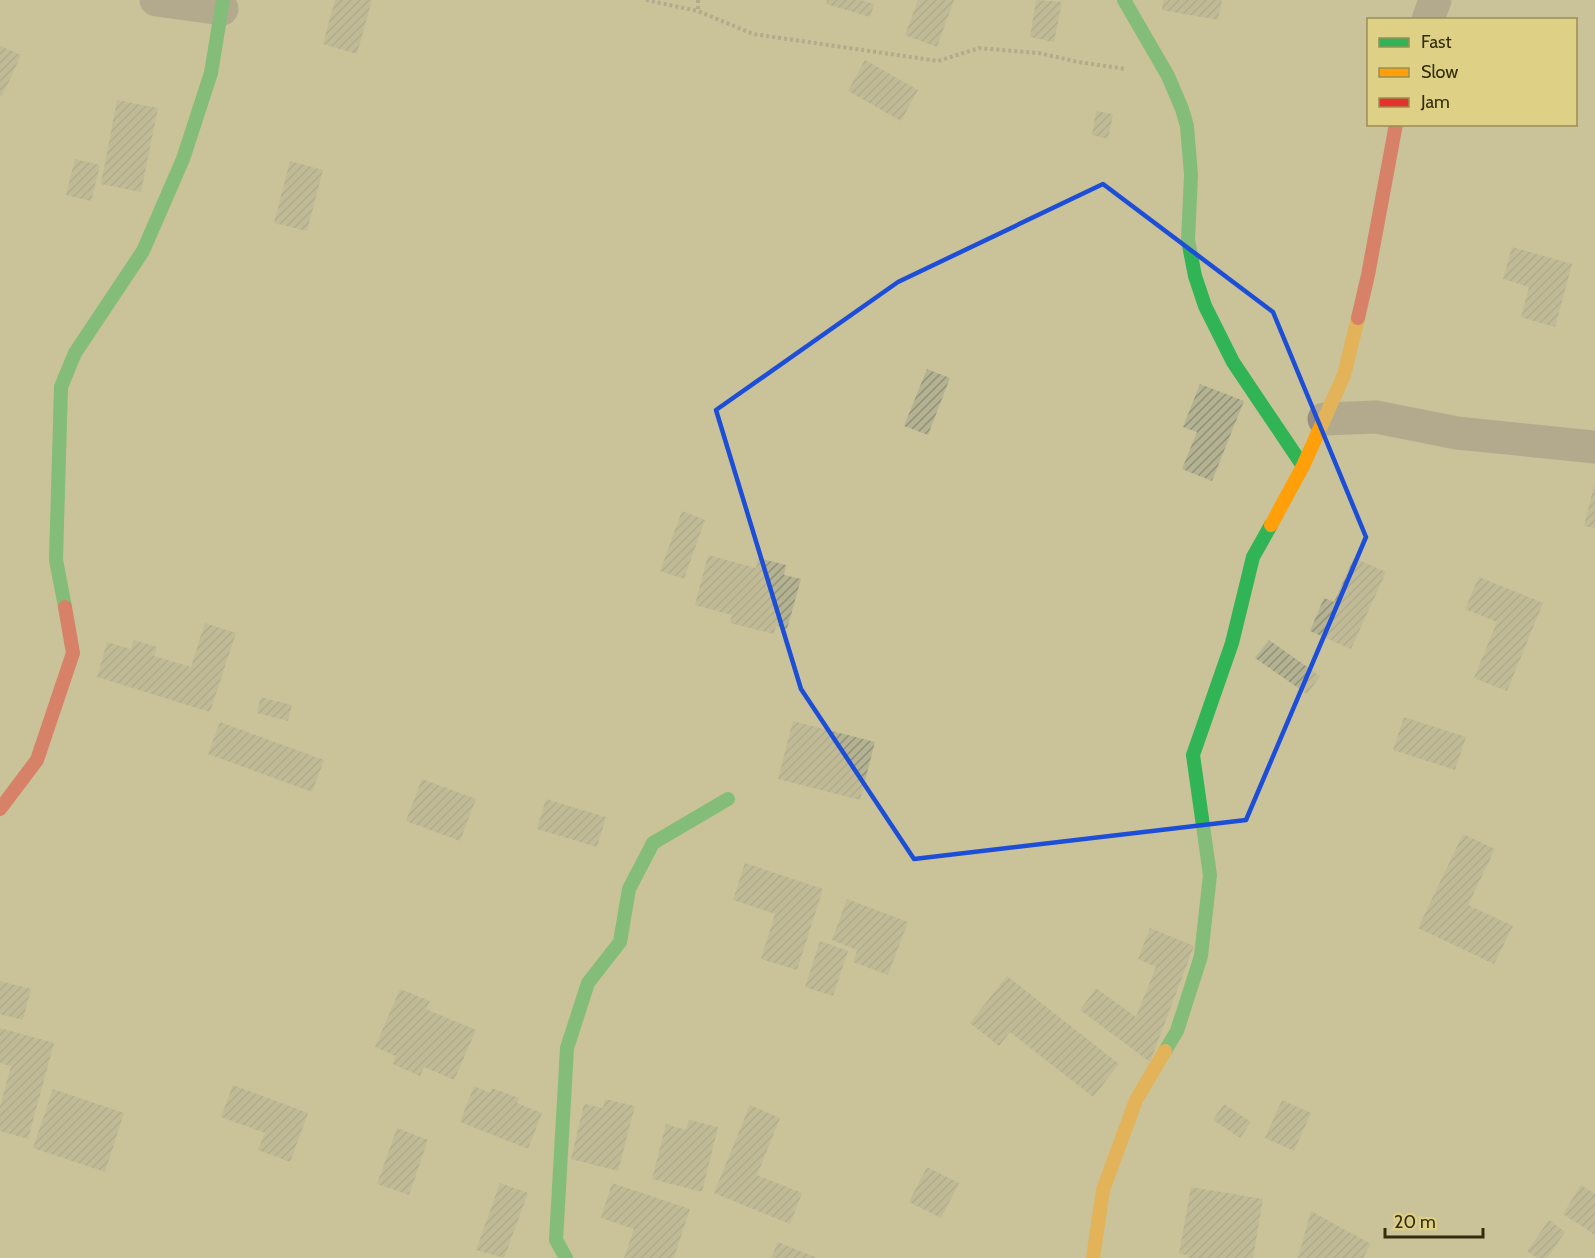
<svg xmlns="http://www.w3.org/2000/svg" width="1595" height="1258" font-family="Cabin,sans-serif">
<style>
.building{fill:url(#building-hatch)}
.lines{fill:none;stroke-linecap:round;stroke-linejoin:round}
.path{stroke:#948c7a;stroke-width:4;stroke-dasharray:3 3;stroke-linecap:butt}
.street{stroke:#978d80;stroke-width:33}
.fast{stroke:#30b455;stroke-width:14}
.slow{stroke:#ff9f0a;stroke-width:14}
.jam{stroke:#e5322d;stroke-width:14}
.marked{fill:none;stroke:#1d4ed8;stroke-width:4.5;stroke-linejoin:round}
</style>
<defs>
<pattern id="building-hatch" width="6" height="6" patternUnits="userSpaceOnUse" patternTransform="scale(1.5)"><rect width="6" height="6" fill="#b3b292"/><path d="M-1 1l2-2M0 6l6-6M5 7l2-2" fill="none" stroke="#929176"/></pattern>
</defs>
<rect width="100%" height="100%" fill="#cac299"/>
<path class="building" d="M335,0h37l-15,54 -34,-10z
M827,0h34l13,4 -4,13 -44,-13z
M918,0h36l-17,47 -32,-12z
M1036,0l26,2 -8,40 -24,-5z
M1163,0h59l-4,20 -56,-10z
M0,46l21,9 -19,41 -2,-1z
M865,60l53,30 -17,31 -53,-30z
M117,100l41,8 -17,84 -40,-8z
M1096,111l17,3 -5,25 -16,-4z
M75,159l25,6 -9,36 -25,-6z
M290,161l33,9 -16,61 -33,-8z
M1512,247l60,17 -17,63 -34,-10 8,-30 -26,-8z
M927,369l23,9 -22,57 -24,-9z
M1200,384l44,17 -32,80 -30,-12 15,-37 -14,-5z
M1594,486h1v42l-11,-2z
M682,511l23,9 -21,59 -24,-8z
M708,555l48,13 2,-10 28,7 -2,10 17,4 -14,50 -11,-3 -2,8 -44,-11 2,-8 -37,-10z
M1354,558l32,14 -35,77 -41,-18 14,-33 10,4z
M1479,577l64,26 -36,88 -33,-13 23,-56 -32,-13z
M205,623l31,10 -26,79 -113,-35 10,-35 24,7 3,-9 23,7 -3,9 37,11z
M1269,640l51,36 -13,18 -52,-36z
M261,697l31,8 -4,16 -31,-8z
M1404,717l62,20 -11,33 -62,-20z
M793,721l82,21 -15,58 -82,-21z
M220,722l104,38 -12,32 -104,-38z
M422,779l54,20 -16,42 -54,-20z
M546,799l60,18 -9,30 -60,-18z
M1463,834l32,15 -27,56 45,21 -19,38 -76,-36z
M745,863l78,26 -26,81 -36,-11 14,-45 -42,-14z
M847,899l61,23 -20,53 -35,-13 4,-12 -25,-10z
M1150,928l44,18 -44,116 -70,-52 16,-22 40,29 20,-50 -18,-8z
M820,941l28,10 -15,45 -28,-9z
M1007,976l112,88 -26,33 -83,-65 -11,14 -29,-23z
M0,981l31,8 -8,31 -23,-6z
M400,989l30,12 -4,8 50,21 -22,50 -30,-13 -4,9 -27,-12 3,-8 -21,-9z
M0,1028l54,15 -26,96 -28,-8v-24l11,-41 -11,-3z
M233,1085l75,28 -18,49 -32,-12 7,-17 -44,-16z
M474,1086l16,7 2,-5 27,10 -2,5 25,10 -14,36 -68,-27z
M53,1089l71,24 -19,59 -72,-24z
M605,1099l30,7 -17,65 -47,-12 13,-55 19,4z
M1282,1100l29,13 -17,38 -29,-13z
M1224,1104l27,18 -11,16 -27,-18z
M750,1105l30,13 -23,57 45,18 -12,31 -76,-31z
M689,1120l29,7 -16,65 -50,-13 14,-55 20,6z
M397,1128l31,12 -19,55 -32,-11z
M927,1167l32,16 -18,35 -32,-16z
M500,1183l28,10 -24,65 -28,-8z
M612,1183l78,26 -16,49h-50l10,-29 -33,-11z
M1581,1185l14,9v41l-32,-21z
M1191,1187l72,12 -10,59h-65v-3l-9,-1z
M1311,1211l60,33 -8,14h-65z
M1549,1220l16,12 -18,26h-10l-10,-7z
M778,1242l39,16h-46z"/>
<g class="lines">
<path class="path" d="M646,0l52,11
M698,0v11l55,23 185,27 41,-13 60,5 39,9 48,7"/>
<path class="street" d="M156,0l66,9
M1428,20l7,-20
M1324,419l52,-2 81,16 138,14"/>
<path class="fast" d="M1124,0l44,76 14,33 5,17 4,49 -3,65 7,36 10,30 28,56 70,104
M65,607l-9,-47 5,-173 14,-34 68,-102 40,-92 28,-86 12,-73
M1165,1051l12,-20 24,-75 9,-81 -17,-120 39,-112 21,-86 18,-32
M566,1258l-10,-18 11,-192 21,-65 32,-41 9,-53 24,-46 75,-44"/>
<path class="slow" d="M1271,525l32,-59 41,-91 14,-57
M1093,1258l10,-68 33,-90 29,-49"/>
<path class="jam" d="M1358,318l10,-43 28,-151
M0,809l37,-49 36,-107 -8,-46"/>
</g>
<path d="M0 0H1595V1258H0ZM1103,184l170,128 93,225 -120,283 -332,39 -113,-170 -85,-279 182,-128z" fill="#cac299" fill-opacity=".55" fill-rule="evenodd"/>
<path class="marked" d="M1103,184l170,128 93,225 -120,283 -332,39 -113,-170 -85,-279 182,-128z"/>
<rect x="1367" y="18" width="210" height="108" fill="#ded085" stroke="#9a8f55" stroke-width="1.5"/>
<rect x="1379" y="38" width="30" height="9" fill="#30b455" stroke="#9a8f55" stroke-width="1.5"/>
<text x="1421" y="48" font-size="18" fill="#332d0e">Fast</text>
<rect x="1379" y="68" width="30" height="9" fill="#ff9f0a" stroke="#9a8f55" stroke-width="1.5"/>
<text x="1421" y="78" font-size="18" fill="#332d0e">Slow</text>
<rect x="1379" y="98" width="30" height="9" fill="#e5322d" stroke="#9a8f55" stroke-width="1.5"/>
<text x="1421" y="108" font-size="18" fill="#332d0e">Jam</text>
<path d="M1385 1228v9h98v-9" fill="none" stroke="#332d0e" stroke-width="3"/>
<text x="1394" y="1228" font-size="18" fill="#332d0e" stroke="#ded085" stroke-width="4.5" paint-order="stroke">20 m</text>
</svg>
